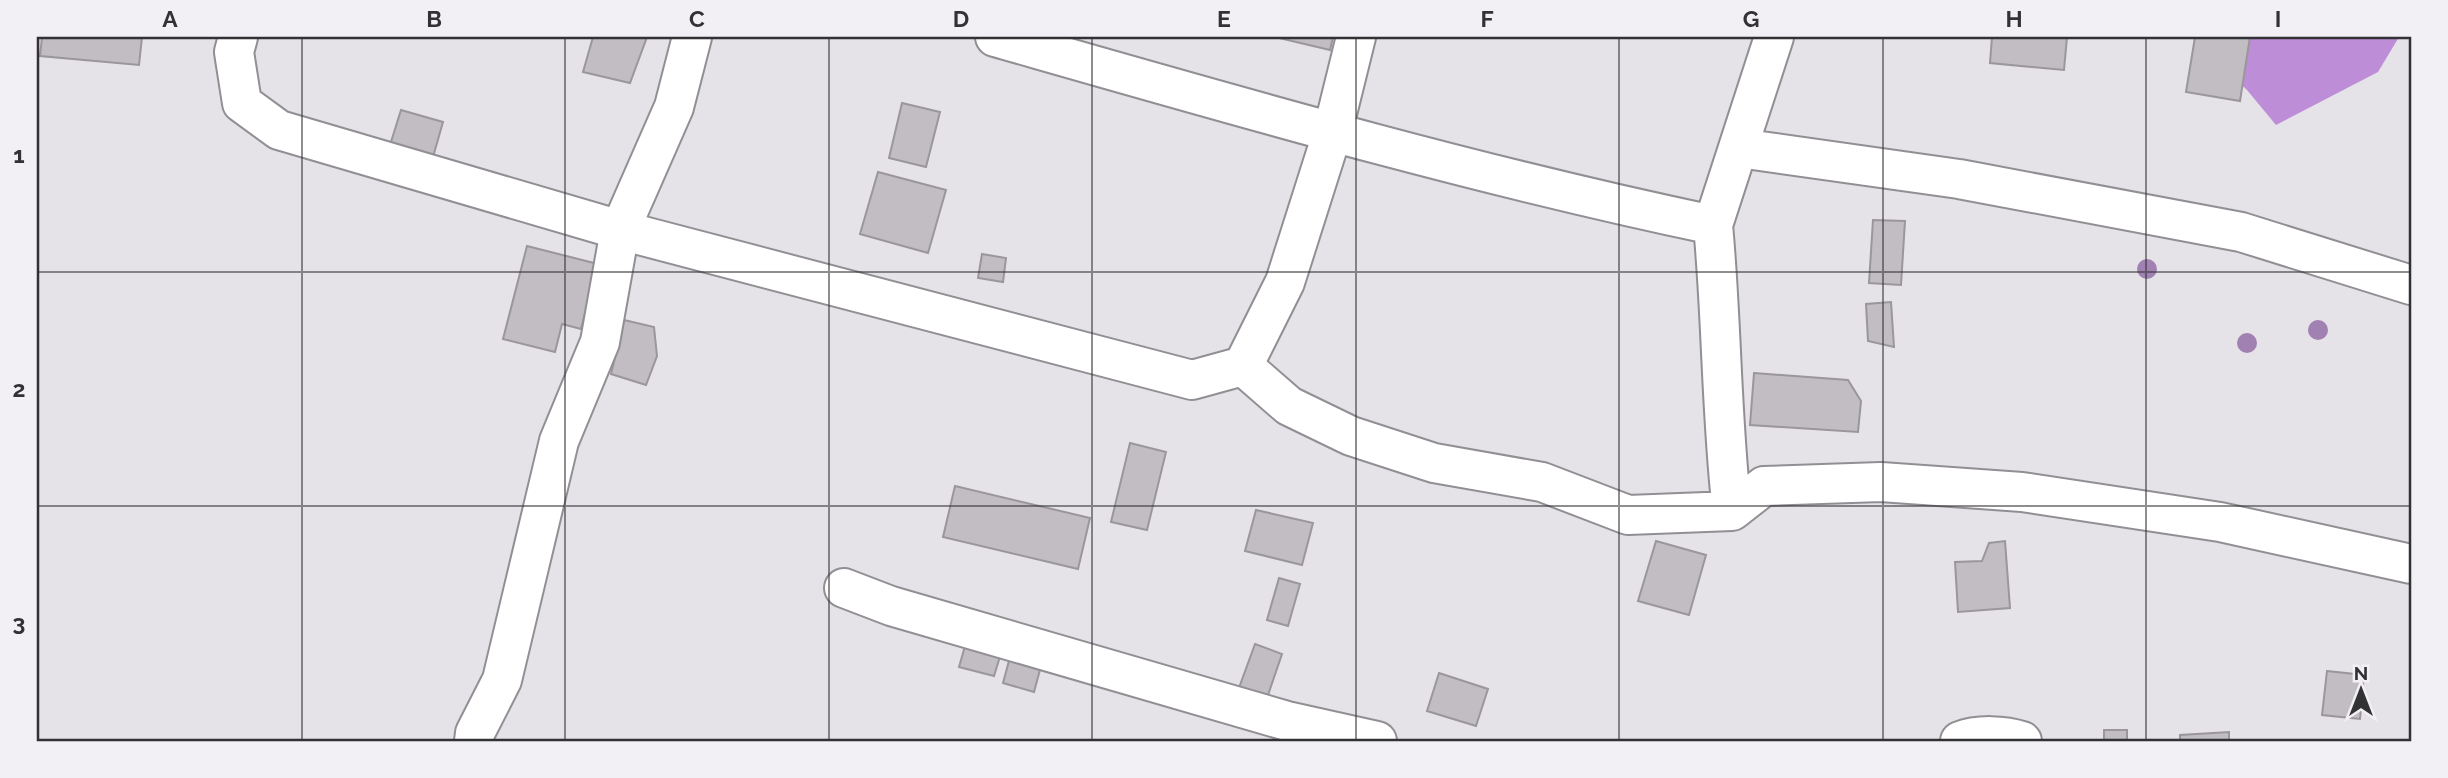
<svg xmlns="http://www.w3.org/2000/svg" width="2448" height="778" font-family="Raleway,sans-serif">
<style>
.forest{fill:#bd8ed7}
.building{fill:#c1bdc3;stroke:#9a969c;stroke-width:2}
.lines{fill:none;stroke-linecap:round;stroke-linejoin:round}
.minor-casing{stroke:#928f94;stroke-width:42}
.minor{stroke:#fff;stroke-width:38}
.tree{fill:#a180b2}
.grid{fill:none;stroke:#323133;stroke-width:2;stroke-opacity:0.55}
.neatline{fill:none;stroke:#323133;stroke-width:2.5}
.grid-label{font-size:23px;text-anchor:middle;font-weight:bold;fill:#323133}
</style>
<rect width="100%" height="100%" fill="#e5e2e8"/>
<path class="forest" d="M2192,37h207l-21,35 -102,53 -29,-35z"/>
<path class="building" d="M42,37h100l-3,28 -99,-9z
M593,37h54l-17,46 -47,-11z
M1275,37h58l-3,13z
M1992,37h75l-3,33 -74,-7z
M2195,37h55l-10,64 -54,-9z
M902,103l38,9 -14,55 -37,-9z
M401,110l42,12 -10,35 -43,-12z
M878,172l68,18 -18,63 -68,-19z
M1873,220l32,1 -4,64 -32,-2z
M527,246l71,18 -17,65 -19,-5 -7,28 -52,-13z
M982,254l24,4 -3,24 -25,-4z
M1891,302l3,45 -26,-6 -2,-37z
M624,320l30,7 3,29 -11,29 -35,-11z
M1754,373l94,7 13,21 -3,31 -108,-7z
M1130,443l36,9 -19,78 -36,-8z
M955,486l135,32 -12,51 -135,-32z
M1256,510l57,13 -11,42 -57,-14z
M1656,541l50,14 -17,60 -51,-14z
M2005,541l5,67 -52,4 -3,-50 27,-1 7,-18z
M1279,578l21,6 -12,42 -21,-6z
M967,639l35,11 -8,26 -35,-9z
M1255,644l27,10 -15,44 -28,-10z
M1010,657l31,9 -7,26 -31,-9z
M2327,671l37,4 -4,44 -38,-4z
M1439,673l49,16 -12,37 -49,-15z
M2104,730h23v11h-23z
M2229,732v9h-49v-6z"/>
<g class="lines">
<defs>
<path id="minor" d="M238,37l-4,15 8,51 37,27 341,100 572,150 51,-14 42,-84 47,-148 24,-97
M995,37c238,68 475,137 718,188l61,-188
M1739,148l220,31 282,53 170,53
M1713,225c9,95 8,191 19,286l32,-25 117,-4 141,10 198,30 191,42
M1243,366l46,40 62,30 83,27 108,19 86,33 104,-4
M844,588l47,18 396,115 90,20
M474,741l1,-8 27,-53 57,-239 41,-99 20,-112 54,-123 18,-70
M1960,741c18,-7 44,-6 62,0"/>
</defs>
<use href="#minor" class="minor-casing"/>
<use href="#minor" class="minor"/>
</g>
<g class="tree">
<circle cx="2147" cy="269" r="10"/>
<circle cx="2318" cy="330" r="10"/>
<circle cx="2247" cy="343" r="10"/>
</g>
<path class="grid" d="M302,37v704M565,37v704M829,37v704M1092,37v704M1356,37v704M1619,37v704M1883,37v704M2146,37v704M37,272h2374M37,506h2374"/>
<rect width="2448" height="778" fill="none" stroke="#f2eff5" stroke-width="77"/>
<g transform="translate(2361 690)" stroke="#f2eff5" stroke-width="5" paint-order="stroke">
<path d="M0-5L12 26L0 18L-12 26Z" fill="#323133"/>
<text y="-10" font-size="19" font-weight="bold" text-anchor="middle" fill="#323133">N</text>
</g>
<rect x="38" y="38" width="2372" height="702" class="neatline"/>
<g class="grid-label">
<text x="170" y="27">A</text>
<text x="434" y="27">B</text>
<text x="697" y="27">C</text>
<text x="961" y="27">D</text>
<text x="1224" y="27">E</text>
<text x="1487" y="27">F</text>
<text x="1751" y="27">G</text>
<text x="2014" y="27">H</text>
<text x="2278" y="27">I</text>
<text x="19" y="163">1</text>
<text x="19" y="397">2</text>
<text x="19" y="631">3</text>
</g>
</svg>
